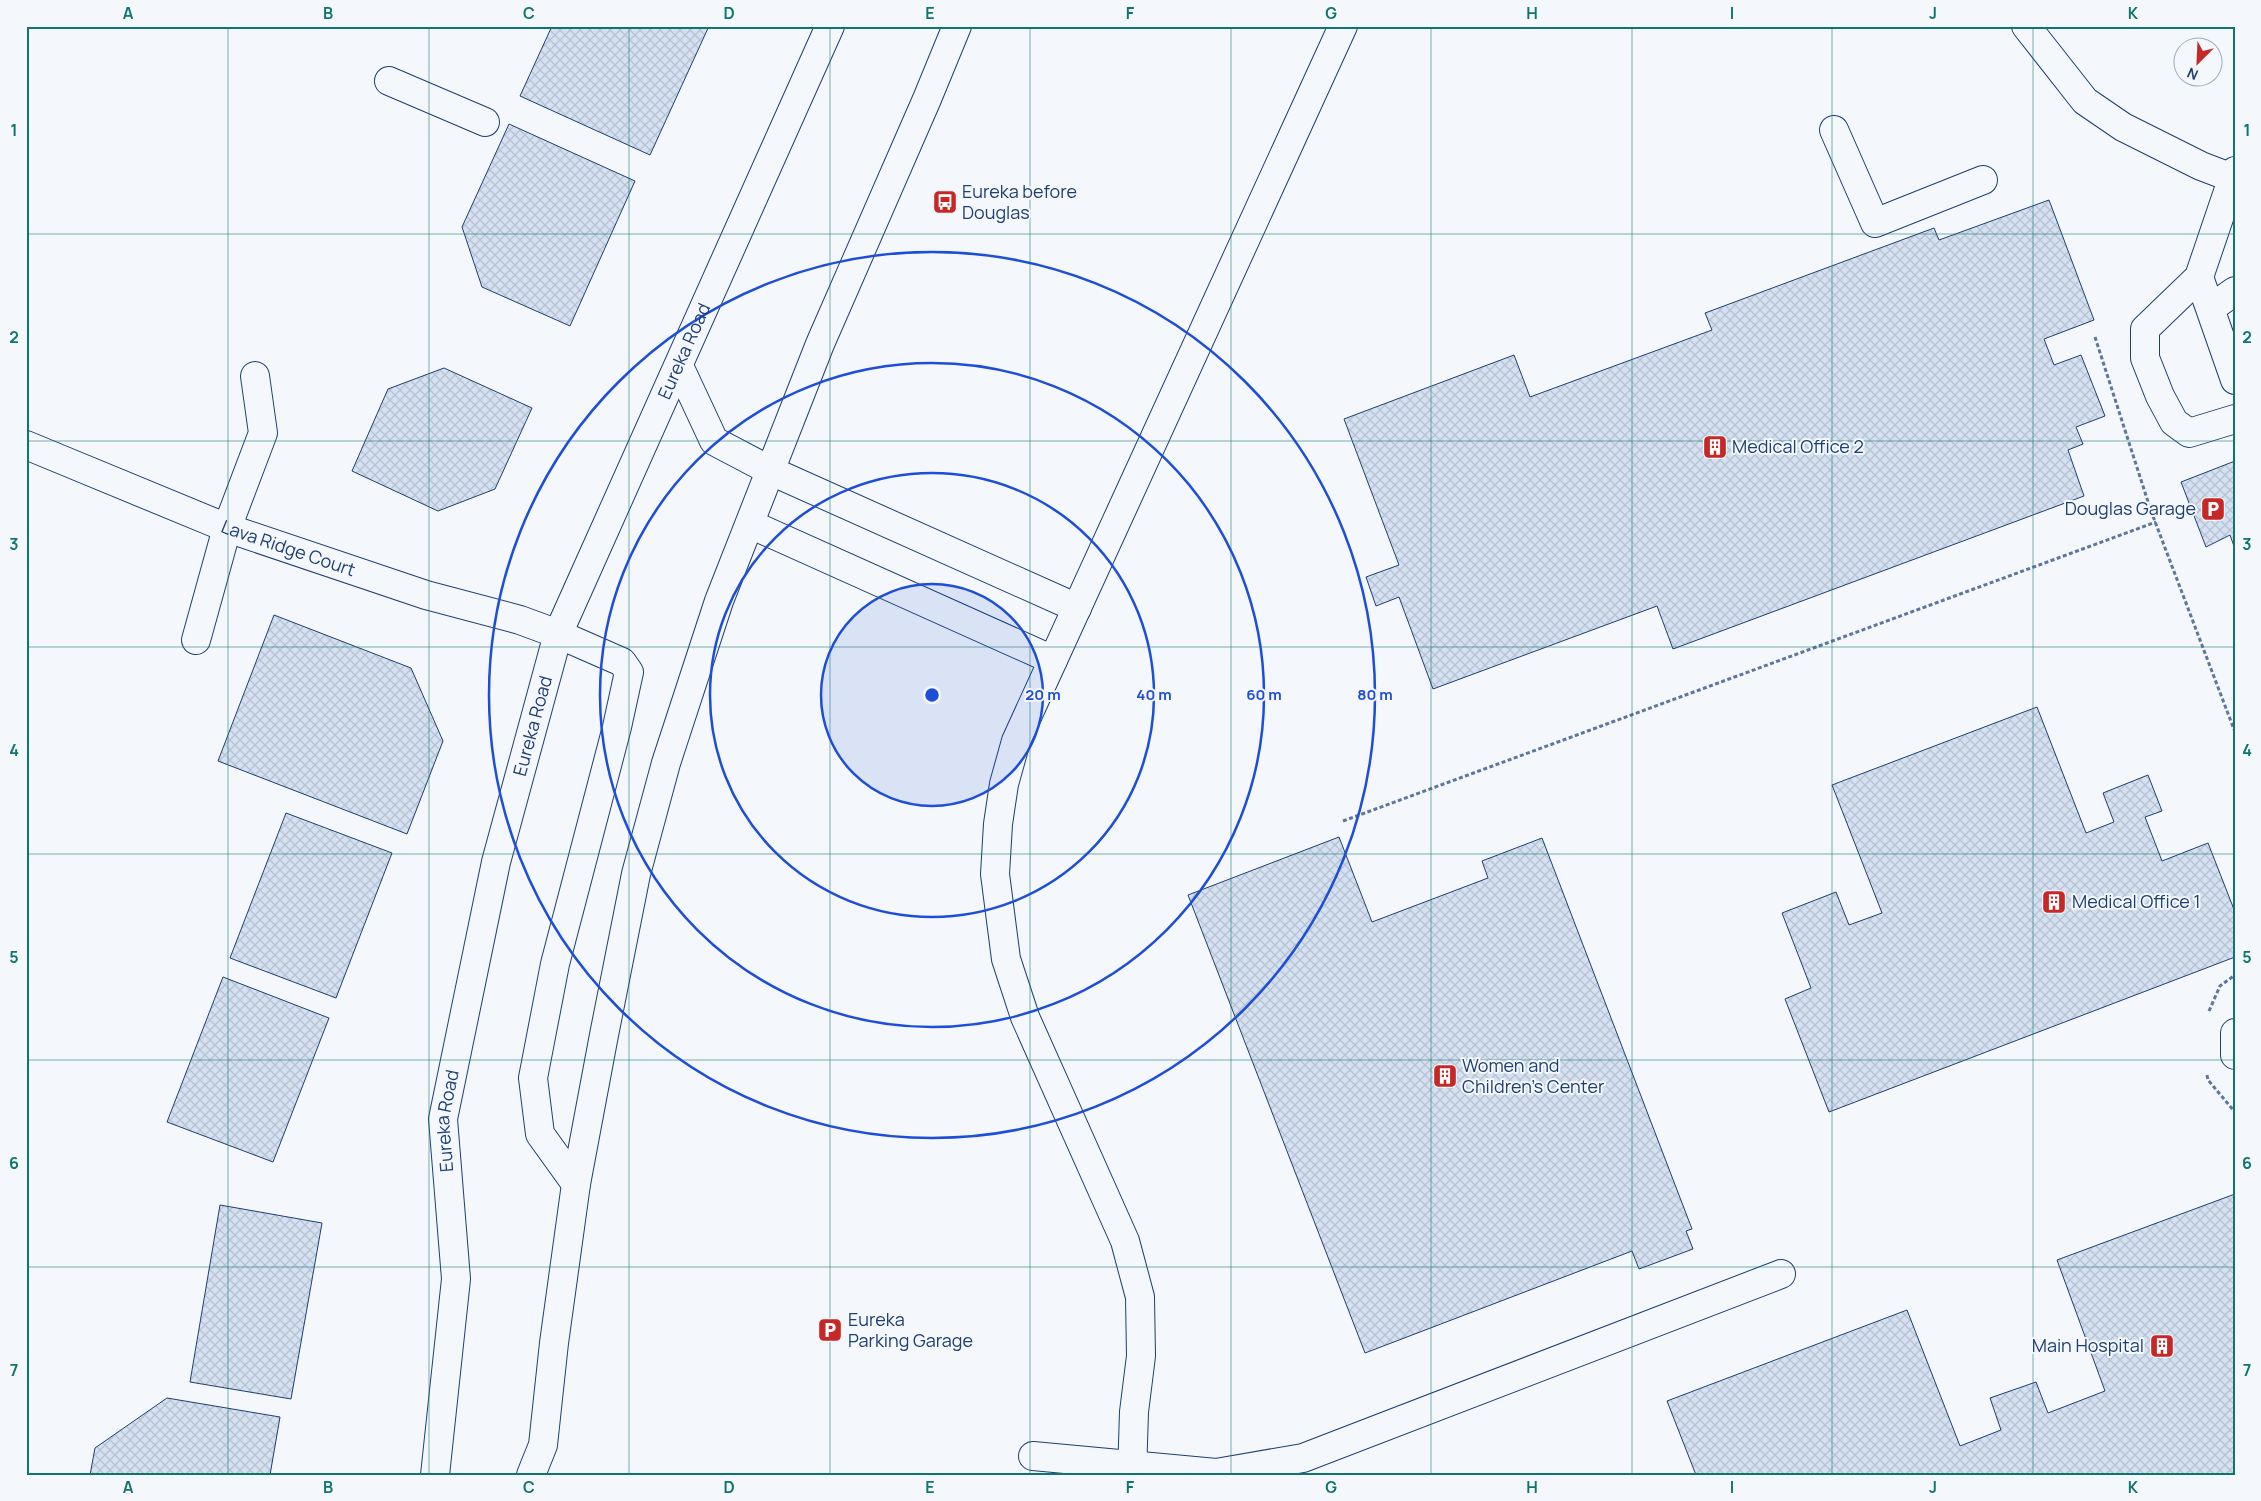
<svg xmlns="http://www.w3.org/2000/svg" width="2261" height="1501" font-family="Manrope,sans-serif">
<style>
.building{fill:url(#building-cross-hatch);stroke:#1d3f73}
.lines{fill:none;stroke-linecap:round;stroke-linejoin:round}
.minor-casing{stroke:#1d3f73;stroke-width:30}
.major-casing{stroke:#1d3f73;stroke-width:30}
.path{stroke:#5e769c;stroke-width:3;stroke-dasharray:4 2.5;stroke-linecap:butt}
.minor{stroke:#f4f7fb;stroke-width:28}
.major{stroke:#f4f7fb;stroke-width:28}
.grid{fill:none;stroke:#0f766e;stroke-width:1;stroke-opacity:0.55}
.ring{fill:none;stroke:#1d4ed8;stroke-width:2.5}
.labels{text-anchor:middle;stroke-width:4;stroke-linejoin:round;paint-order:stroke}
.poi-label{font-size:18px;fill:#1d3f73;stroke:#f4f7fb;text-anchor:start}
.street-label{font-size:18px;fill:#1d3f73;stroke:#f4f7fb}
.centre{fill:#1d4ed8;stroke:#f4f7fb;stroke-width:2.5}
.ring-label{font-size:15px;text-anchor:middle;font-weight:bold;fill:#1d4ed8;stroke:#f4f7fb;stroke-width:4;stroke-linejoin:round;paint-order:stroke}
.neatline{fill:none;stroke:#0f766e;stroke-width:2}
.grid-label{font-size:16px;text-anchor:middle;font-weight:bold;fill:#0f766e}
</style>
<defs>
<pattern id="building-cross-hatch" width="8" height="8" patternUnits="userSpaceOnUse" patternTransform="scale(1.25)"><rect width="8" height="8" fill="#d5e0f0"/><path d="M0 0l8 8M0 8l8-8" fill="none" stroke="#b6c1d1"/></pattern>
</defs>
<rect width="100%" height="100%" fill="#f4f7fb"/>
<path class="building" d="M552,26h157l-59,129 -130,-59z
M509,124l126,57 -65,145 -88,-39 -20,-60z
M2049,200l45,120 -50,19 10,26 27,-10 24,61 -29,11 7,17 -15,6 16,46 -411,153 -16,-43 -224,83 -34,-92 -23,9 -10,-29 33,-12 -55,-146 170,-64 16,42 182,-67 -7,-17 229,-85 5,12z
M444,368l88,40 -37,81 -57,22 -86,-40 36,-82z
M2235,461v88l-5,-14 -24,12 -25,-65z
M274,615l137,53 32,73 -36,93 -189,-73z
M2037,707l49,126 28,-11 -11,-29 45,-18 14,36 -17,6 17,44 46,-18 27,69v45l-406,155 -44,-113 26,-11 -29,-75 54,-21 13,33 33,-12 -50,-128z
M286,813l106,40 -56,145 -106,-40z
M1339,837l33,85 116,-44 -6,-17 60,-23 150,391 -6,2 7,18 -54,20 -7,-18 -267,102 -177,-458z
M223,977l106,41 -56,144 -106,-40z
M2235,1194v281h-539l-29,-74 240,-91 53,136 41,-16 -11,-32 46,-16 12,31 57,-22 -48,-131z
M220,1205l102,18 -31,176 -101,-17z
M167,1398l113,19 -10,58h-180l5,-27z"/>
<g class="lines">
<defs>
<g id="minor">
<path d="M2026,26l59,75 38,26 78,39 34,13"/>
<path d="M389,81l96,41"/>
<path d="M1834,130l41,93 108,-43"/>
<path d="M2235,171l-36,106 -54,52v29l15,38 14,26 15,11 46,-14"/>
<path d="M2199,277l36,103"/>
<path d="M2211,308l24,-17"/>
<path id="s1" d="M26,445l201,83 199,67 94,25 38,14"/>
<path d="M771,471l306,137"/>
<path d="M750,524l303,136"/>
<path d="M196,640l31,-112 36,-95 -8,-57"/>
<path d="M2235,1033v22"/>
<path d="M1033,1456l183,17 87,-15 478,-184"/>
<path d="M1132,1475l2,-63 7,-56 -1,-59 -15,-56 -100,-224 -19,-58 -11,-85 3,-50 6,-40 12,-43 327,-715"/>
</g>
<g id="major">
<path d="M679,366l35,75 57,30"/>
<path d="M558,634l64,28 7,10 -12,55 -62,237 -22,114 7,56 36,50"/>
<path id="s2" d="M435,1475l21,-196 -13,-160 53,-257 62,-228 272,-608"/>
<path d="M531,1475l12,-30 11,-102 22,-159 28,-149 32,-161 30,-111 53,-162 101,-257 107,-245 30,-73"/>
</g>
</defs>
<use href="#minor" class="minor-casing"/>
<use href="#major" class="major-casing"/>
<path class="path" d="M2095,337l56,174 84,221
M1343,821l813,-299
M2209,1011l11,-25 15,-11
M2207,1075l1,5 27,32"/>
<use href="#minor" class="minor"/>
<use href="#major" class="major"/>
</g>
<path class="grid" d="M228,26v1449M429,26v1449M629,26v1449M830,26v1449M1030,26v1449M1231,26v1449M1431,26v1449M1632,26v1449M1832,26v1449M2033,26v1449M26,234h2209M26,441h2209M26,647h2209M26,854h2209M26,1060h2209M26,1267h2209"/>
<circle cx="932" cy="695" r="111" fill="#1d4ed8" fill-opacity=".12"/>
<g class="ring">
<circle cx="932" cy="695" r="111"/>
<circle cx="932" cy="695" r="222"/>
<circle cx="932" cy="695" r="332"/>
<circle cx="932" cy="695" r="443"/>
</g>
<defs>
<symbol id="bus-square" viewBox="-11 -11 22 22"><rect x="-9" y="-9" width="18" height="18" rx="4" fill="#c62828" stroke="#f4f7fb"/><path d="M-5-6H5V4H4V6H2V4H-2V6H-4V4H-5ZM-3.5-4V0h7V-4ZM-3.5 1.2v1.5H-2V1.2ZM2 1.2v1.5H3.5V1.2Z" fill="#fff"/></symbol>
<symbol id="building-square" viewBox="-11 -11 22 22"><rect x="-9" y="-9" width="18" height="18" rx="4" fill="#c62828" stroke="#f4f7fb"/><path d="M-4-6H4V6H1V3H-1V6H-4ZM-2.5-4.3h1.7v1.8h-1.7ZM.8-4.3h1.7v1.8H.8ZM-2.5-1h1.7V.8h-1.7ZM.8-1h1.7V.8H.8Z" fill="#fff"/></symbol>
<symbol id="parking-square" viewBox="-11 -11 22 22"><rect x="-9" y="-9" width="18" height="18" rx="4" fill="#c62828" stroke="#f4f7fb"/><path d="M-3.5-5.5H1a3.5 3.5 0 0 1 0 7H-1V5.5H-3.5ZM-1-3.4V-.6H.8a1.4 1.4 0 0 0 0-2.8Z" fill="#fff"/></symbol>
</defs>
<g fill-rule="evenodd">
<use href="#bus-square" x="931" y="188" width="28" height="28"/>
<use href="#building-square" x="1701" y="433" width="28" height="28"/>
<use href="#parking-square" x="2199" y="495" width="28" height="28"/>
<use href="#building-square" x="2040" y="888" width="28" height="28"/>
<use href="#building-square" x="1431" y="1062" width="28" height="28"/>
<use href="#parking-square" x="816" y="1316" width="28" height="28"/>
<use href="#building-square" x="2148" y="1332" width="28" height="28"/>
</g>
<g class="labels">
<g class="poi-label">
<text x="962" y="198">Eureka before<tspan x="962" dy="21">Douglas</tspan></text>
<text x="1732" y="453">Medical Office 2</text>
<text x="2196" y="515" text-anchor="end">Douglas Garage</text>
<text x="2072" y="908">Medical Office 1</text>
<text x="1462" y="1072">Women and<tspan x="1462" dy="21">Children's Center</tspan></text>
<text x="848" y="1326">Eureka<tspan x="848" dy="21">Parking Garage</tspan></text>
<text x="2144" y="1352" text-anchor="end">Main Hospital</text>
</g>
<g class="street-label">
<text dy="6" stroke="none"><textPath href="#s2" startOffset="1166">Eureka Road</textPath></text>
<text dy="6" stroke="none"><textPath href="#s1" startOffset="282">Lava Ridge Court</textPath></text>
<text dy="6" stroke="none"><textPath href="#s2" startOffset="761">Eureka Road</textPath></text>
<text dy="6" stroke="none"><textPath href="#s2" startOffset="356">Eureka Road</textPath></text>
</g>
</g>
<circle cx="932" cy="695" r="8" class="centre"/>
<g class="ring-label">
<text x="1043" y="700">20 m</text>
<text x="1154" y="700">40 m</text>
<text x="1264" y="700">60 m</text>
<text x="1375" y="700">80 m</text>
</g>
<rect width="2261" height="1501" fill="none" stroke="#f4f7fb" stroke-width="55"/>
<g transform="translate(2198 62) rotate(204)"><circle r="24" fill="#f4f7fb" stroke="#9eadc5"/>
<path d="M0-4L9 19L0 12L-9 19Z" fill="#c62828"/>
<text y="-8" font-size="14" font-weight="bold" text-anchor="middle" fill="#1d3f73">N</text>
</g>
<rect x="28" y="28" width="2206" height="1446" class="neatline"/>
<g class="grid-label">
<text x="128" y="19">A</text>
<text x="328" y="19">B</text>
<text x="529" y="19">C</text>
<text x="729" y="19">D</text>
<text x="930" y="19">E</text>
<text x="1130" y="19">F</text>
<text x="1331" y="19">G</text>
<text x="1532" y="19">H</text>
<text x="1732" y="19">I</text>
<text x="1933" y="19">J</text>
<text x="2133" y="19">K</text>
<text x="14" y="136">1</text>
<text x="2247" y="136">1</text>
<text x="14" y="343">2</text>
<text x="2247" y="343">2</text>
<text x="14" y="550">3</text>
<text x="2247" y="550">3</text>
<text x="14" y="756">4</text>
<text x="2247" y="756">4</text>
<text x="14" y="963">5</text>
<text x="2247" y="963">5</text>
<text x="14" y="1169">6</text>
<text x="2247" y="1169">6</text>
<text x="14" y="1376">7</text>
<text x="2247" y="1376">7</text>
<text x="128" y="1493">A</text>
<text x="328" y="1493">B</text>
<text x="529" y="1493">C</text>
<text x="729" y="1493">D</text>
<text x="930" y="1493">E</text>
<text x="1130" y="1493">F</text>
<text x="1331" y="1493">G</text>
<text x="1532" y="1493">H</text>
<text x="1732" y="1493">I</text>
<text x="1933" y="1493">J</text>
<text x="2133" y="1493">K</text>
</g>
</svg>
